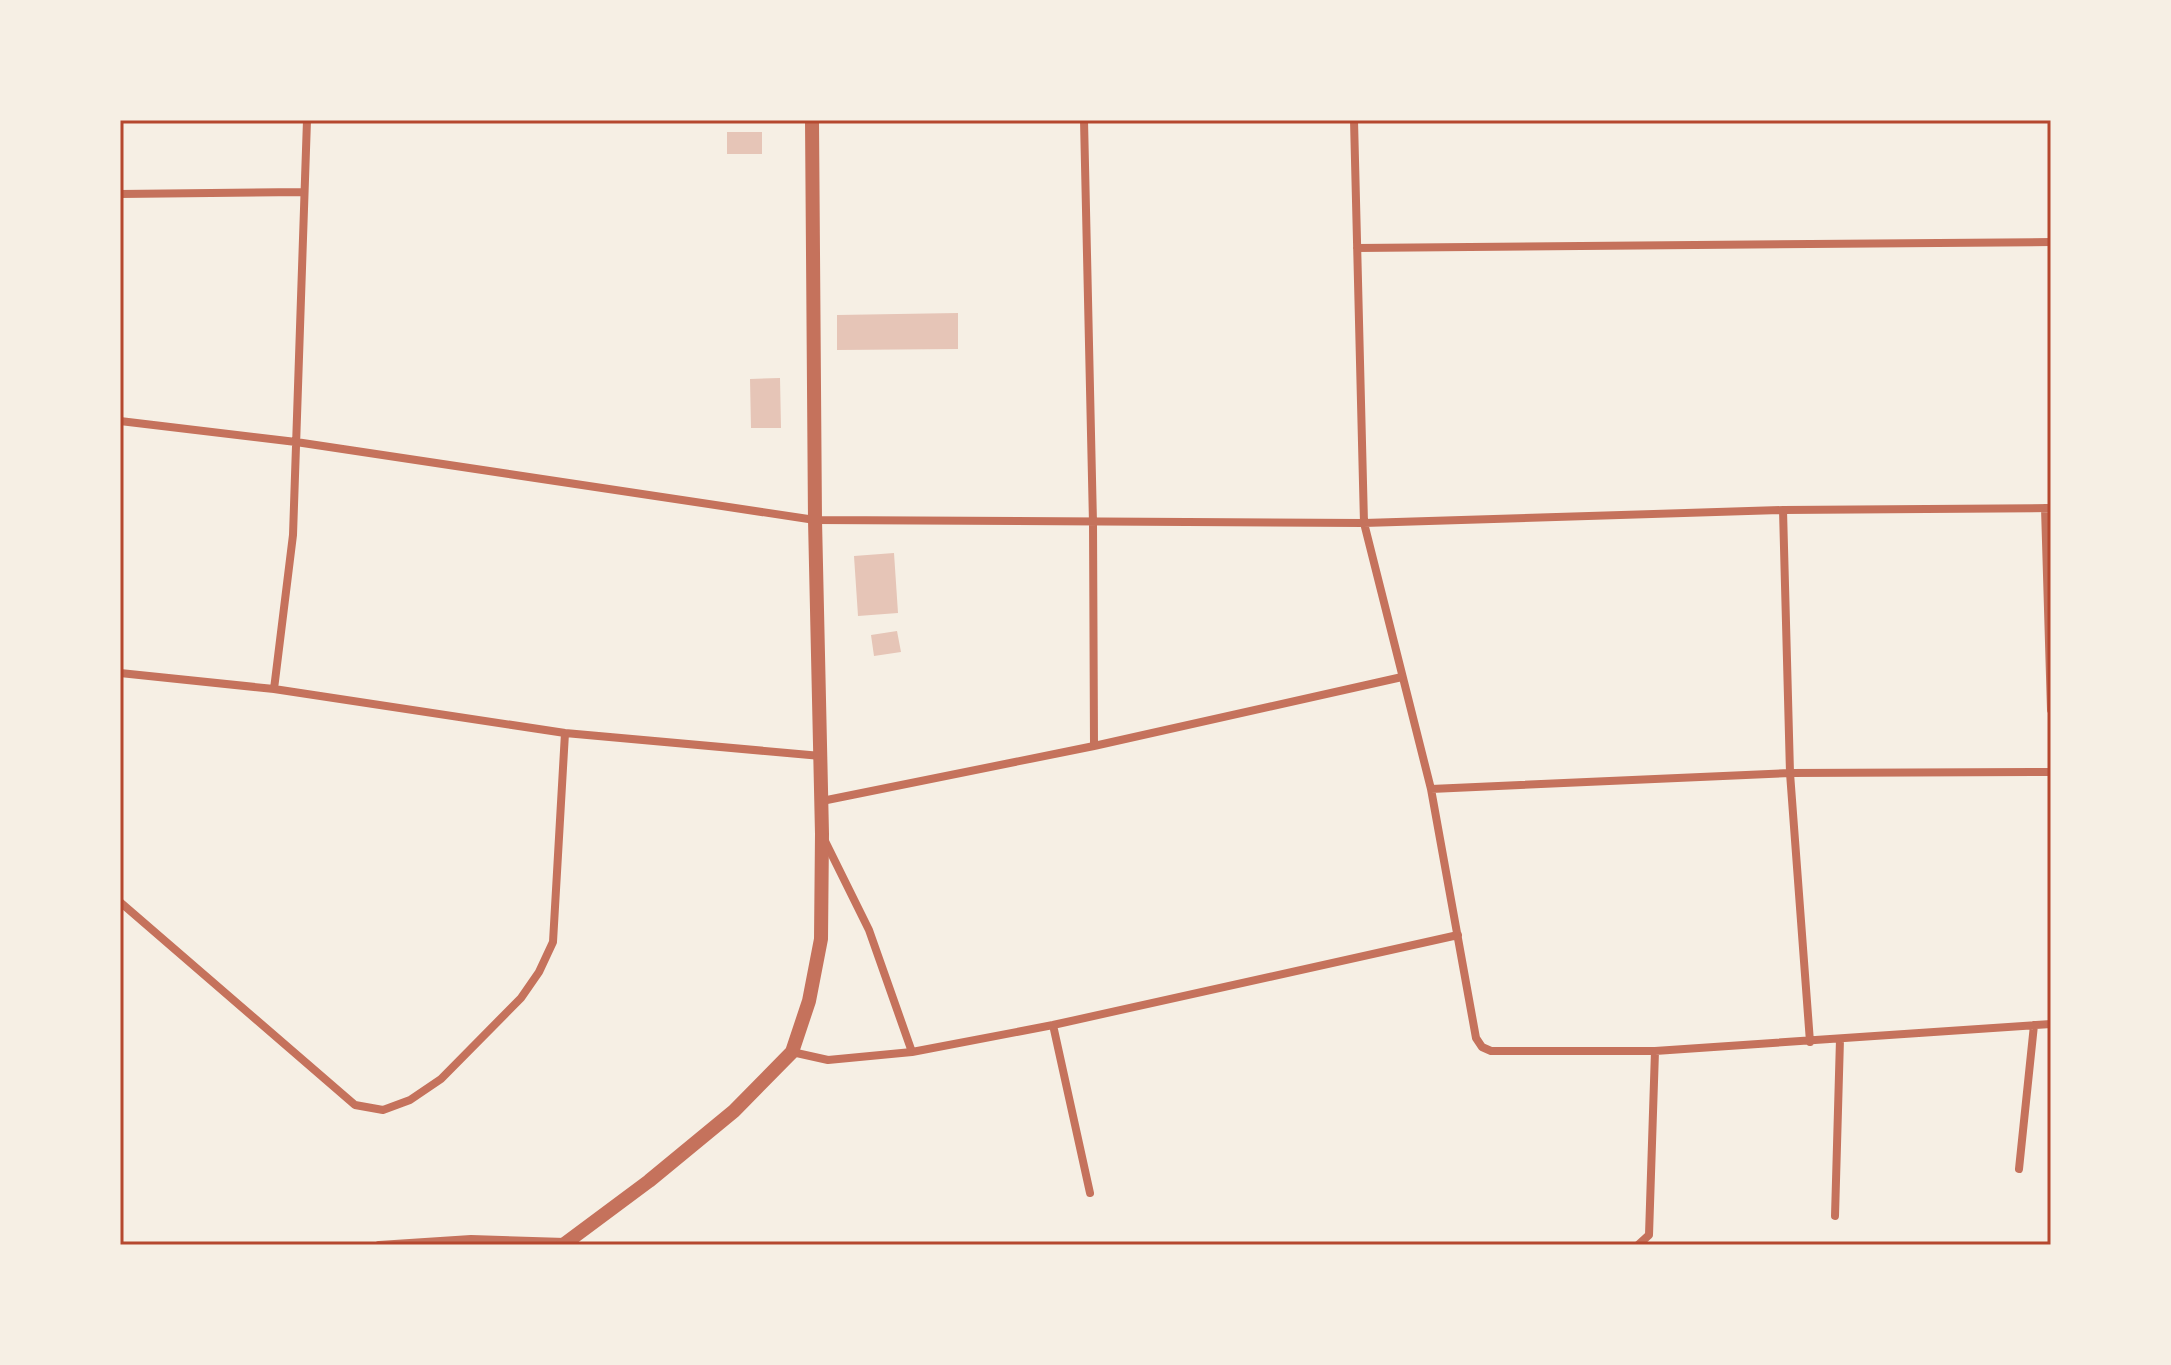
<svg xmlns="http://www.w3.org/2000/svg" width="2171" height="1365" font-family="'Open Sans',sans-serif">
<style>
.building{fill:#e6c5b7}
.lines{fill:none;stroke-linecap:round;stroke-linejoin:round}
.minor{stroke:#c5725c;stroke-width:8}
.tertiary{stroke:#c5725c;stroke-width:14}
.neatline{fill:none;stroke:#b5482f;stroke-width:3}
</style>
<rect width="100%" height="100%" fill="#f6efe4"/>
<path class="building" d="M727,132h35v22h-35z
M958,313v36l-121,1v-35z
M780,378l1,50h-30l-1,-49z
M894,553l4,60 -40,3 -4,-60z
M897,631l4,21 -27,4 -3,-21z"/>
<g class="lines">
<path class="minor" d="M1084,120l9,403 1,223
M1354,120l10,403 67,266 45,249 6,9 9,4h164l396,-27
M120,194l183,-2
M1357,248l694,-6
M120,421l176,21 519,78 549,3 419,-13 268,-2
M2045,508l6,202
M1783,510l7,263 20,269
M120,673l154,16 291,44 256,23
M274,689l19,-154 14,-415
M1431,789l359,-16 261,-1
M822,801l272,-55 308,-69
M824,839l45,91 43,122
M120,902l235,203 28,5 27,-10 31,-21 80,-81 18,-26 14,-30 12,-209
M1053,1025l37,168
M792,1052l36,8 84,-8 141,-27 405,-90
M2019,1169l15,-144
M1835,1216l5,-177
M379,1245l92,-6 94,3
M1638,1245l11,-10 6,-184"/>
<path class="tertiary" d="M563,1245l86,-64 85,-70 58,-59 17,-51 12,-62 1,-105 -7,-314 -3,-400"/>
</g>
<rect width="2171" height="1365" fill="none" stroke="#f6efe4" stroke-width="244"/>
<rect x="122" y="122" width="1927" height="1121" class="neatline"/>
</svg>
